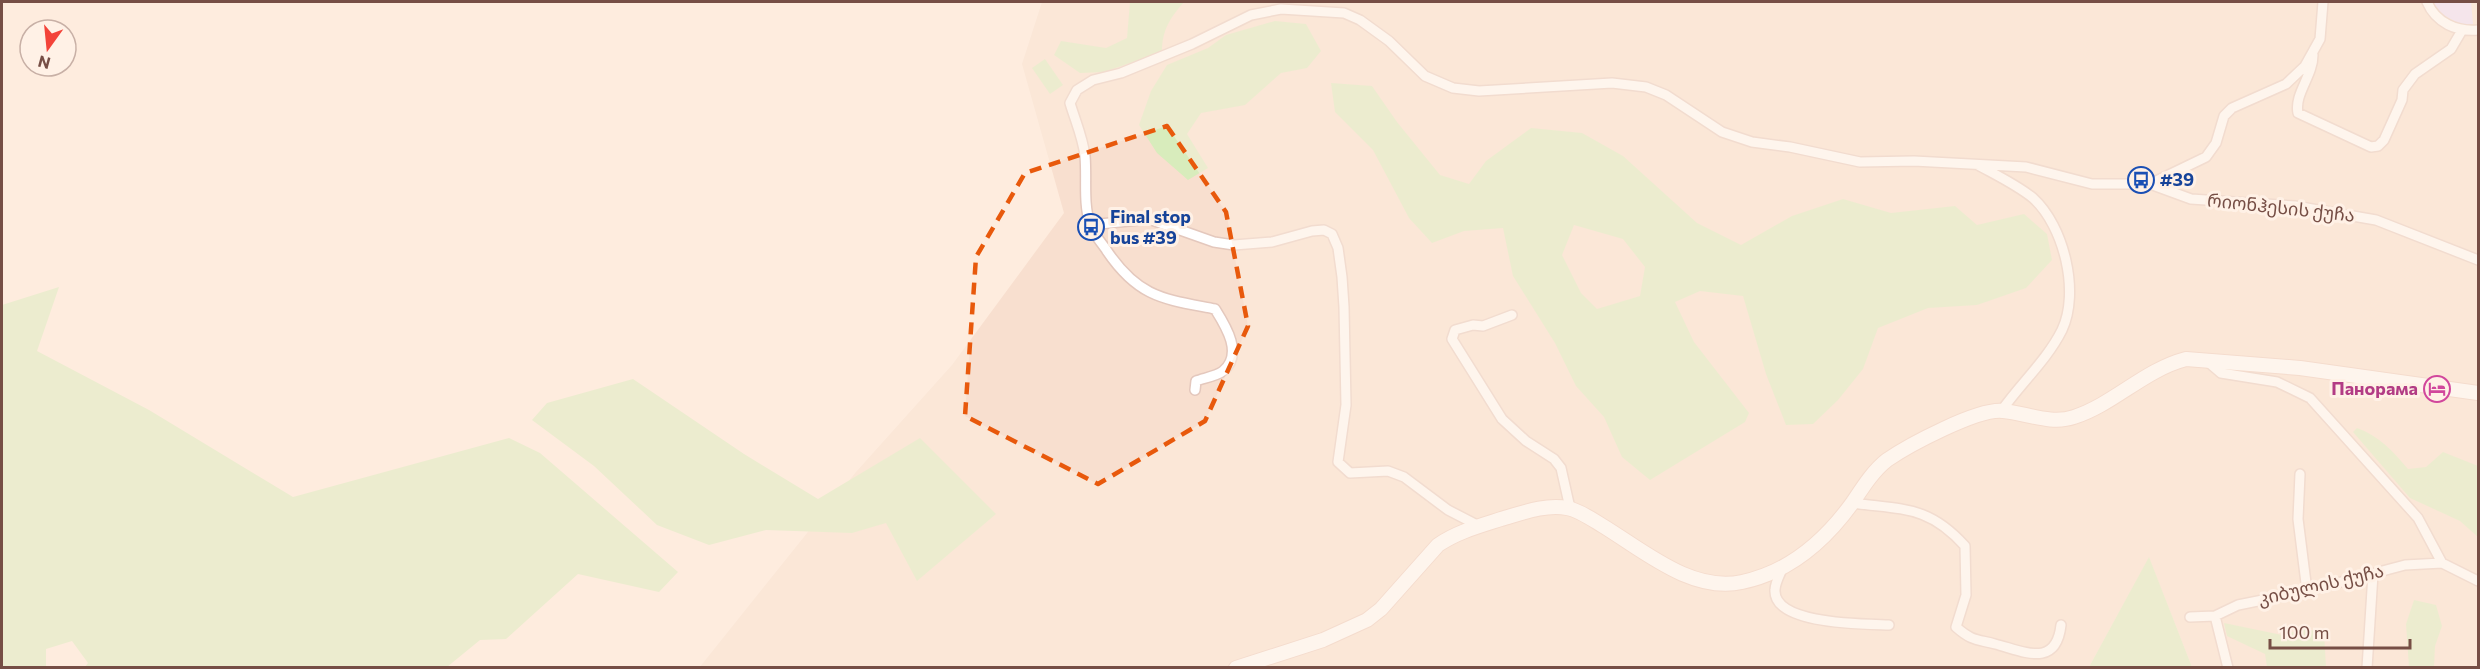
<svg xmlns="http://www.w3.org/2000/svg" width="2480" height="669" font-family="Commissioner,'Noto Sans Georgian',sans-serif">
<style>
.residential{fill:#f8dfcf}
.education{fill:#eadbfa}
.green{fill:#d8ecbc;fill-rule:evenodd}
.lines{fill:none;stroke-linecap:round;stroke-linejoin:round}
.street-casing{stroke:#e4c8bd;stroke-width:12}
.secondary-casing{stroke:#eac8b9;stroke-width:16}
.street{stroke:#fff;stroke-width:9}
.secondary{stroke:#fff;stroke-width:14}
.marked{fill:none;stroke:#e8590c;stroke-width:4.5;stroke-dasharray:12 8;stroke-linejoin:round}
.labels{text-anchor:middle;stroke-width:6;stroke-linejoin:round;paint-order:stroke}
.transit-label{font-size:18px;font-weight:bold;fill:#164399;stroke:#fff1e6;text-anchor:start}
.street-label{font-size:18px;fill:#764e45;stroke:#fff1e6}
.hotel-label{font-size:18px;font-weight:bold;fill:#b23c85;stroke:#fff1e6;text-anchor:end}
</style>
<rect width="100%" height="100%" fill="#feecde"/>
<path class="residential" d="M1042,2h1436v665h-286l-43,-109 -60,109 -1390,1 157,-196 96,-107 112,-152 -42,-149z"/>
<path class="education" d="M2431,2h40l2,22 -12,1 -26,-15z"/>
<path class="green" d="M1130,2h54c-14,16 -22,28 -22,50l-58,20 -24,1 -26,-18 7,-14 45,7 21,-10z
M1275,21l31,3 15,27 -14,17 -26,5 -36,32 -44,8 -14,21 21,34 -20,12 -31,-27 -18,-28 12,-34 16,-26 41,-17 18,-13z
M1045,59l18,26 -13,9 -18,-26z
M1331,83l41,3 25,36 43,53 29,9 17,-23 45,-33 51,5 41,23 74,67 44,22 51,-29 51,-17 48,14 64,-7 22,19 47,-11 23,20 5,26 -26,28 -49,17 -49,3 -50,20 -15,41 -25,31 -25,24 -27,1 -20,-51 -23,-78 -43,-5 -25,11 19,40 55,71 -4,9 -95,58 -28,-23 -18,-40 -28,-31 -21,-43 -42,-67 -10,-48 -39,3 -32,12 -23,-25 -36,-68 -38,-38zM1574,225l49,14 22,28 -5,29 -43,13 -16,-16 -19,-38z
M59,287l-22,64 112,59 144,87 216,-59 31,15 138,119 -19,20 -81,-18 -72,65 -26,1 -33,27h-362l3,-4 -16,-22 -26,8v18h-44v-362z
M633,379l111,75 74,45 102,-61 76,76 -79,67 -31,-58 -34,10 -86,-3 -57,15 -52,-20 -63,-59 -62,-46 15,-17z
M2357,428c22,8 36,23 51,41l18,-2 17,-15 35,14v71l-18,-16 -50,-23 -57,-66z
M2149,557l43,110h-103z
M2414,600l22,5 6,21 -7,20 -1,21h-25l-3,-43z
M2224,623l58,12 21,-6 21,3 2,35h-59l-2,-13 -38,-18z"/>
<g class="lines">
<defs>
<path id="street" d="M2427,2c9,21 30,30 51,28
M2313,55c0,21 -19,39 -15,58l73,34 7,-1 6,-6 18,-40 1,-10 12,-16 36,-25 10,-17
M1978,165c18,10 39,20 55,33 31,28 47,94 29,132 -15,30 -41,53 -60,80
M2150,184l41,15 104,7 81,14 102,40
M1090,225l59,-6 65,23 20,3 38,-3 40,-11 12,-1 8,4 6,14 4,29 2,30 2,98 -8,57 12,11 38,-2 16,6 44,33 31,16
M1512,315l-29,11 -10,-1 -18,5 -3,9 50,80 24,22 28,18 7,9 9,40
M2207,361l14,12 56,9 33,16 108,120 24,45
M1195,390l1,-9c8,-3 21,-5 27,-10 21,-17 2,-46 -8,-62 -51,-10 -76,-11 -108,-58 -5,-8 -14,-17 -17,-27 -7,-21 -3,-46 -5,-68 -2,-18 -10,-36 -15,-53l7,-13 16,-10 28,-7 71,-29 59,-29 30,-6 63,4 16,7 29,21 36,35 28,12 26,3 133,-8 34,4 20,8 56,37 30,10 38,5 70,15 54,-1 112,6 66,17h58l56,-27 10,-14 8,-27 8,-8 54,-24 19,-18 15,-27 3,-37
M2300,474l-2,45 9,72
M1852,503c51,7 76,2 113,43l1,49 -10,32c16,14 20,12 39,17 28,7 61,25 66,-19
M1783,567c-3,7 -8,16 -8,23 -2,35 90,34 114,35
M2215,616l13,52
M2190,617l25,-1 23,-11 69,-14 98,-26 37,-2 36,18
M2367,668l6,-94"/>
<path id="secondary" d="M1236,668l87,-28 44,-20 14,-11 57,-64c19,-13 41,-19 63,-26 21,-6 44,-15 66,-11 12,2 26,12 36,18 41,25 89,67 139,56 48,-10 83,-41 111,-80 10,-15 20,-31 34,-42 22,-15 91,-52 116,-49 23,2 48,14 71,6 40,-13 70,-47 112,-58l114,9 178,25"/>
</defs>
<use href="#street" class="street-casing"/>
<use href="#secondary" class="secondary-casing"/>
<use href="#street" class="street"/>
<use href="#secondary" class="secondary"/>
</g>
<path d="M0 0H2480V669H0ZM1167,126l59,86 22,114 -43,95 -107,63 -133,-68 11,-159 49,-84z" fill="#feecde" fill-opacity=".55" fill-rule="evenodd"/>
<path class="marked" d="M1167,126l59,86 22,114 -43,95 -107,63 -133,-68 11,-159 49,-84z"/>
<defs>
<symbol id="bus-ring" viewBox="-11 -11 22 22"><circle r="9.5" fill="#fff1e6" stroke="#1a4fb4" stroke-width="1.5"/><path d="M-5-6H5V4H4V6H2V4H-2V6H-4V4H-5ZM-3.5-4V0h7V-4ZM-3.5 1.2v1.5H-2V1.2ZM2 1.2v1.5H3.5V1.2Z" fill="#1a4fb4"/></symbol>
<symbol id="hotel-ring" viewBox="-11 -11 22 22"><circle r="9.5" fill="#fff1e6" stroke="#d1479c" stroke-width="1.5"/><path d="M-6-4.5h1.5V1H6V5H4.5V3h-9V5H-6ZM-4 0a1.8 1.8 0 1 1 3.6 0ZM.5 0V-2.5h3Q6-2.5 6 0Z" fill="#d1479c"/></symbol>
</defs>
<g fill-rule="evenodd">
<use href="#bus-ring" x="2126" y="165" width="30" height="30"/>
<use href="#bus-ring" x="1076" y="212" width="30" height="30"/>
<use href="#hotel-ring" x="2422" y="374" width="30" height="30"/>
</g>
<g class="labels">
<g class="transit-label">
<text x="2160" y="186">#39</text>
<text x="1110" y="223">Final stop<tspan x="1110" dy="21">bus #39</tspan></text>
</g>
<g class="street-label">
<text transform="translate(2281 208) rotate(6)" y="6">რიონჰესის ქუჩა</text>
<text transform="translate(2321 585) rotate(-13)" y="6">კიბულის ქუჩა</text>
</g>
<g class="hotel-label">
<text x="2418" y="395">Панорама</text>
</g>
</g>
<rect width="2480" height="669" fill="none" stroke="#764e45" stroke-width="6"/>
<g transform="translate(48 48) rotate(195)"><circle r="28" fill="#fff1e6" stroke="#c8b0a6" stroke-width="1.5"/>
<path d="M0-4.5L10 22L0 15L-10 22Z" fill="#f34339"/>
<text y="-9" font-size="16" font-weight="bold" text-anchor="middle" fill="#764e45">N</text>
</g>
<path d="M2270 639v9h140v-9" fill="none" stroke="#764e45" stroke-width="3"/>
<text x="2279" y="639" font-size="18" fill="#764e45" stroke="#fff1e6" stroke-width="4.5" paint-order="stroke">100 m</text>
</svg>
